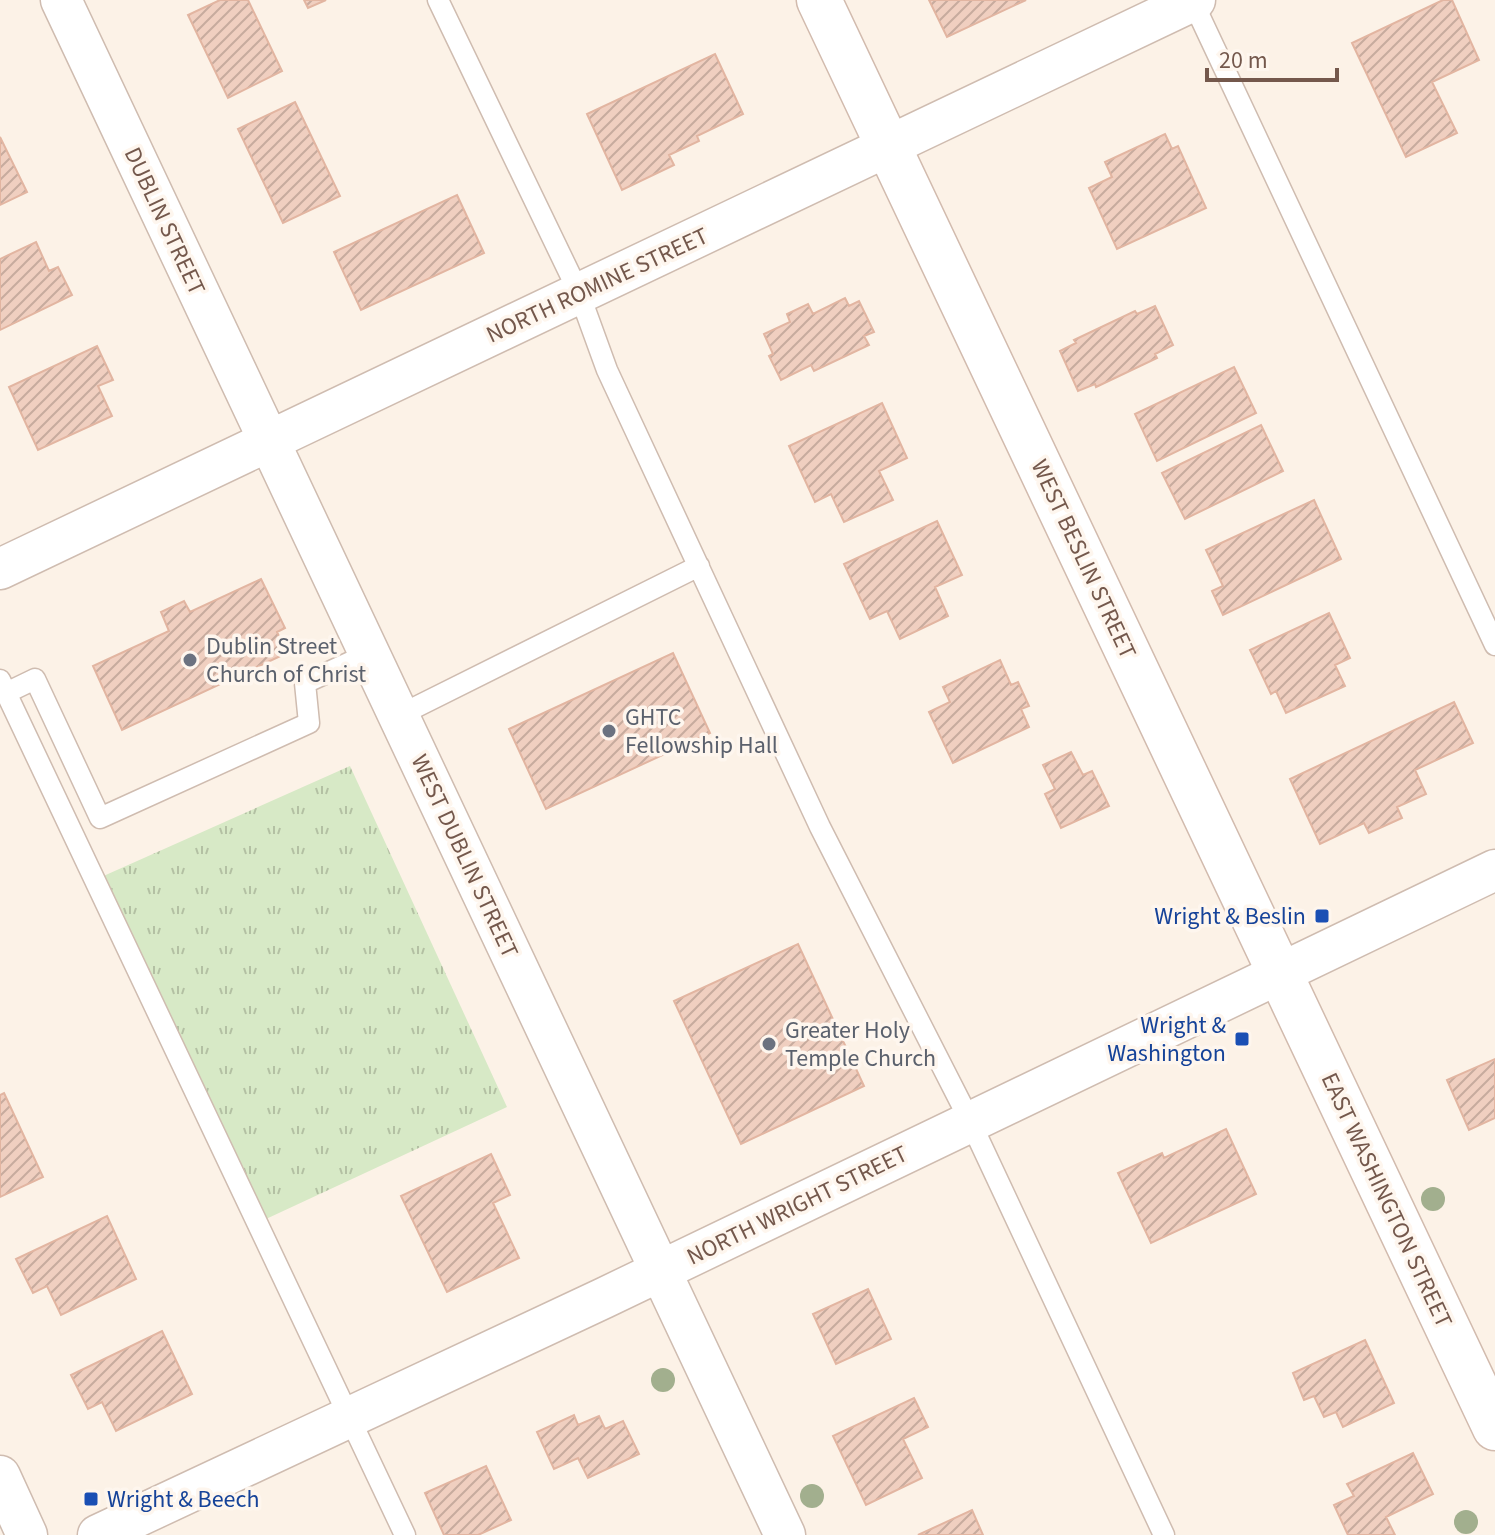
<svg xmlns="http://www.w3.org/2000/svg" width="1495" height="1535" font-family="'Source Sans 3',sans-serif">
<style>
.grass{fill:url(#grass-tufts)}
.building{fill:url(#building-hatch);stroke:#e2b5a1;stroke-width:2}
.lines{fill:none;stroke-linecap:round;stroke-linejoin:round}
.lane-casing{stroke:#cfbcb0;stroke-width:23}
.street-casing{stroke:#cfbcb0;stroke-width:43}
.secondary-casing{stroke:#d2bbae;stroke-width:47}
.lane{stroke:#fff;stroke-width:20}
.street{stroke:#fff;stroke-width:40}
.secondary{stroke:#fff;stroke-width:44}
.tree{fill:#a2af8e}
.worship-dot{fill:#6b7280;stroke:#fef6ee;stroke-width:3}
.transit-dot{fill:#1a4fb4;stroke:#fef6ee;stroke-width:3}
.labels{text-anchor:middle;stroke-width:7;stroke-linejoin:round;paint-order:stroke}
.street-label{font-size:24px;fill:#74584c;stroke:#fef6ee}
.worship-label{font-size:24px;fill:#5b616d;stroke:#fef6ee;text-anchor:start}
.transit-label{font-size:24px;fill:#164399;stroke:#fef6ee;text-anchor:end}
</style>
<defs>
<pattern id="grass-tufts" width="24" height="20" patternUnits="userSpaceOnUse" patternTransform="scale(2)"><rect width="24" height="20" fill="#d7e9c6"/><path d="M3 7l-1-3M5 7V3M7 7l1-3M15 17l-1-3M17 17v-4M19 17l1-3" fill="none" stroke="#b3c0a3"/></pattern>
<pattern id="building-hatch" width="6" height="6" patternUnits="userSpaceOnUse" patternTransform="scale(2)"><rect width="6" height="6" fill="#f0cfc0"/><path d="M-1 1l2-2M0 6l6-6M5 7l2-2" fill="none" stroke="#c7ab9e"/></pattern>
</defs>
<rect width="100%" height="100%" fill="#fcf2e7"/>
<path class="grass" d="M350,766l157,341 -241,112 -167,-341z"/>
<path class="building" d="M220,0h28l34,71 -54,27 -40,-83z
M304,0h22l-18,8z
M929,0h97l-79,37z
M1443,0h9l27,60 -47,22 25,51 -51,24 -54,-114z
M715,54l28,60 -46,22 2,5 -30,14 5,10 -52,25 -35,-76z
M295,102l45,94 -57,27 -45,-94z
M1165,134l7,15 6,-3 28,62 -89,41 -28,-61 23,-11 -7,-15z
M0,137l27,55 -27,13z
M457,195l27,58 -123,57 -27,-58z
M36,242l13,29 9,-4 14,28 -72,35v-71z
M845,298l4,8 10,-5 15,31 -10,4 5,9 -55,26 -3,-6 -30,15 -12,-24 4,-2 -9,-20 26,-12 -3,-8 21,-10 5,10z
M1155,306l18,39 -18,9 2,4 -61,29 -1,-3 -17,7 -18,-40 16,-8 -2,-3 61,-29 2,3z
M97,346l16,34 -15,6 14,30 -74,34 -29,-63z
M1234,367l22,46 -99,48 -22,-47z
M882,403l25,55 -28,13 14,29 -49,22 -13,-28 -16,8 -26,-56z
M1261,425l22,46 -98,48 -23,-46z
M1314,500l27,59 -118,56 -11,-24 11,-5 -17,-36z
M937,521l25,54 -27,12 13,29 -48,23 -13,-28 -17,8 -26,-55z
M261,579l24,49 -8,4 10,21 -165,77 -29,-64 76,-35 -8,-19 23,-11 6,11z
M1329,613l21,45 -15,7 10,21 -59,27 -10,-22 -5,3 -21,-44z
M673,653l37,80 -164,76 -37,-80z
M1000,660l11,25 7,-3 11,24 -8,3 8,18 -76,36 -24,-51 21,-10 -7,-15z
M1454,702l19,41 -58,27 11,24 -29,13 5,11 -33,15 -5,-10 -44,21 -30,-65z
M1071,752l12,23 9,-4 17,35 -48,22 -16,-34 10,-5 -12,-24z
M798,944l66,142 -123,58 -67,-143z
M1495,1059v59l-26,12 -22,-50z
M4,1093l39,84 -43,20v-102z
M1226,1129l30,65 -105,49 -33,-70 44,-20 2,5z
M491,1154l19,41 -17,8 26,55 -72,34 -46,-96z
M107,1216l29,63 -75,36 -14,-29 -14,7 -17,-34z
M868,1289l23,50 -55,25 -23,-50z
M162,1331l30,63 -76,37 -14,-29 -14,7 -17,-34z
M1365,1340l29,63 -51,24 -7,-15 -12,5 -10,-21 -10,4 -11,-27z
M914,1398l14,29 -25,12 19,39 -56,27 -33,-69z
M574,1415l4,10 21,-9 6,13 18,-8 16,33 -51,24 -10,-20 -24,11 -17,-37z
M1413,1453l20,41 -47,23 9,18h-47l-14,-30 20,-9 -7,-12z
M486,1466l25,54 -33,15h-34l-19,-42z
M972,1510l11,25h-65z"/>
<g class="lines">
<defs>
<path id="lane" d="M438,0l141,293 28,77 213,457 150,294 194,414
M1192,0l303,645
M0,680l405,855
M6,693l29,-14 65,139 209,-95 -4,-40 65,-30
M398,716l301,-150"/>
<path id="street" d="M61,0l724,1535
M0,569l1195,-569
M0,1476l27,59
M98,1535l506,-237 891,-428"/>
<path id="secondary" d="M819,0l676,1428"/>
</defs>
<use href="#lane" class="lane-casing"/>
<use href="#street" class="street-casing"/>
<use href="#secondary" class="secondary-casing"/>
<use href="#lane" class="lane"/>
<use href="#street" class="street"/>
<use href="#secondary" class="secondary"/>
</g>
<g class="tree">
<circle cx="1433" cy="1199" r="12"/>
<circle cx="663" cy="1380" r="12"/>
<circle cx="812" cy="1496" r="12"/>
<circle cx="1466" cy="1522" r="12"/>
</g>
<g class="worship-dot">
<circle cx="190" cy="660" r="8"/>
<circle cx="609" cy="731" r="8"/>
<circle cx="769" cy="1044" r="8"/>
</g>
<g class="transit-dot">
<rect x="1314" y="908" width="16" height="16" rx="4"/>
<rect x="1234" y="1031" width="16" height="16" rx="4"/>
<rect x="83" y="1491" width="16" height="16" rx="4"/>
</g>
<g class="labels">
<g class="street-label">
<text transform="translate(165 221) rotate(65)" y="8">DUBLIN STREET</text>
<text transform="translate(597 285) rotate(-25)" y="8">NORTH ROMINE STREET</text>
<text transform="translate(1084 559) rotate(65)" y="8">WEST BESLIN STREET</text>
<text transform="translate(465 856) rotate(65)" y="8">WEST DUBLIN STREET</text>
<text transform="translate(1387 1200) rotate(65)" y="8">EAST WASHINGTON STREET</text>
<text transform="translate(797 1205) rotate(-26)" y="8">NORTH WRIGHT STREET</text>
</g>
<g class="worship-label">
<text x="206" y="654">Dublin Street<tspan x="206" dy="28">Church of Christ</tspan></text>
<text x="625" y="725">GHTC<tspan x="625" dy="28">Fellowship Hall</tspan></text>
<text x="785" y="1038">Greater Holy<tspan x="785" dy="28">Temple Church</tspan></text>
</g>
<g class="transit-label">
<text x="1306" y="924">Wright &amp; Beslin</text>
<text x="1226" y="1033">Wright &amp;<tspan x="1226" dy="28">Washington</tspan></text>
<text x="107" y="1507" text-anchor="start">Wright &amp; Beech</text>
</g>
</g>
<path d="M1207 68v12h130v-12" fill="none" stroke="#74584c" stroke-width="4"/>
<text x="1219" y="68" font-size="24" fill="#74584c" stroke="#fef6ee" stroke-width="6" paint-order="stroke">20 m</text>
</svg>
